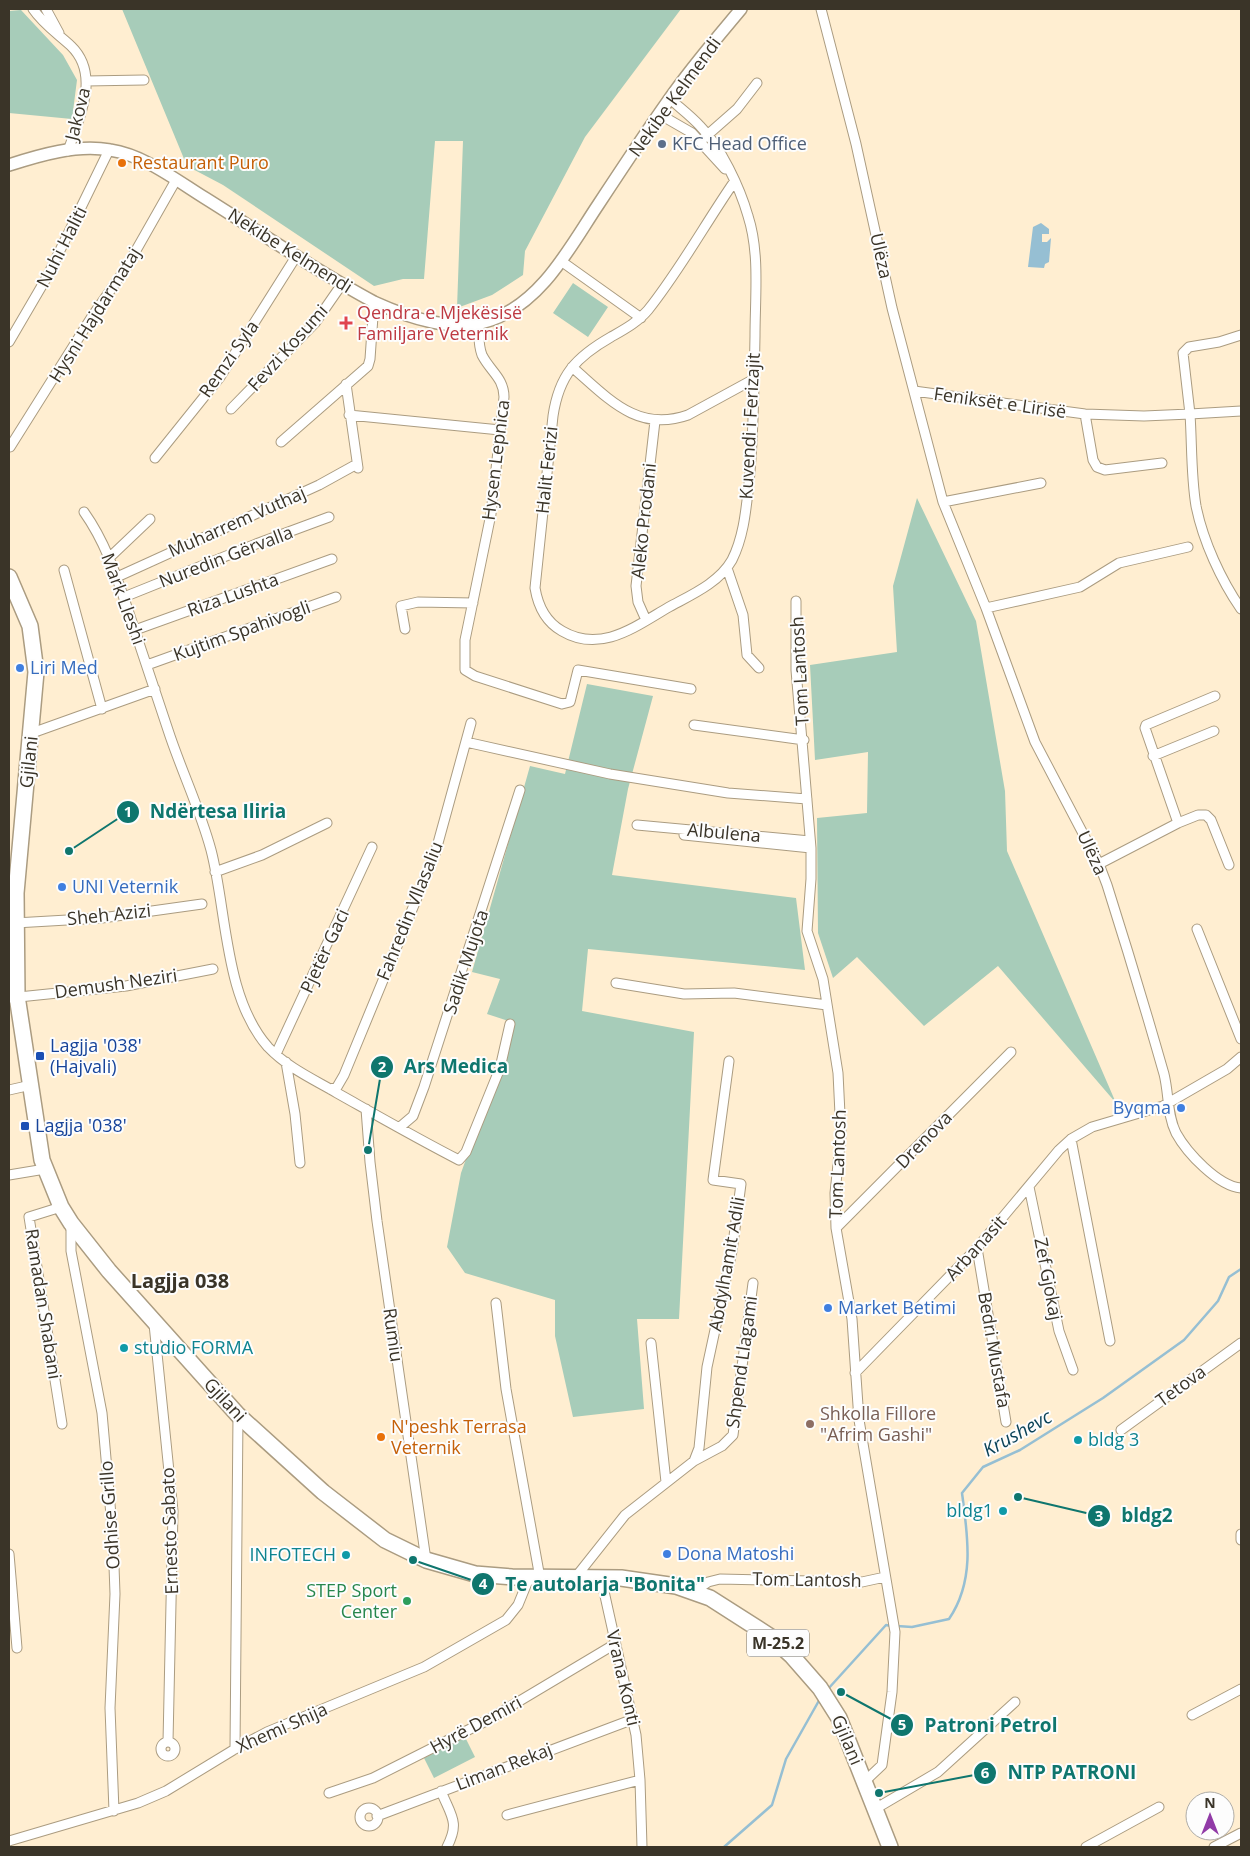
<svg xmlns="http://www.w3.org/2000/svg" width="1250" height="1856" font-family="'Open Sans',sans-serif">
<style>
.green{fill:#a7ccb9}
.water{fill:#96bfd3}
.lines{fill:none;stroke-linecap:round;stroke-linejoin:round}
.stream{stroke:#96bfd3;stroke-width:2.5}
.minor-casing{stroke:#ab9c81;stroke-width:11}
.tertiary-casing{stroke:#ab9c81;stroke-width:14}
.primary-casing{stroke:#ab9c81;stroke-width:18}
.minor{stroke:#fff;stroke-width:9}
.tertiary{stroke:#fff;stroke-width:11}
.primary{stroke:#fff;stroke-width:15}
.service-dot{fill:#5c6f8a;stroke:#fdfdfd;stroke-width:2}
.food-dot{fill:#e8710a;stroke:#fdfdfd;stroke-width:2}
.health-dot{fill:#e0444e;stroke:#fdfdfd;stroke-width:2}
.shop-dot{fill:#3f7fe0;stroke:#fdfdfd;stroke-width:2}
.transit-dot{fill:#1a4fb4;stroke:#fdfdfd;stroke-width:2}
.culture-dot{fill:#0f9aa8;stroke:#fdfdfd;stroke-width:2}
.education-dot{fill:#8d6e63;stroke:#fdfdfd;stroke-width:2}
.leisure-dot{fill:#2e9e5b;stroke:#fdfdfd;stroke-width:2}
.labels{text-anchor:middle;stroke-width:4;stroke-linejoin:round;paint-order:stroke}
.shield{fill:#fdfdfd;stroke:#747068;stroke-width:1}
.shield-label{font-size:16px;font-weight:bold;fill:#3a3428}
.street-label{font-size:18px;fill:#3a3428;stroke:#fdfdfd}
.service-label{font-size:18px;fill:#4e5e75;stroke:#fdfdfd;text-anchor:start}
.food-label{font-size:18px;fill:#c56008;stroke:#fdfdfd;text-anchor:start}
.health-label{font-size:18px;fill:#be3a42;stroke:#fdfdfd;text-anchor:start}
.shop-label{font-size:18px;fill:#366cbe;stroke:#fdfdfd;text-anchor:start}
.transit-label{font-size:18px;fill:#164399;stroke:#fdfdfd;text-anchor:start}
.culture-label{font-size:18px;fill:#0d838f;stroke:#fdfdfd;text-anchor:start}
.education-label{font-size:18px;fill:#785e54;stroke:#fdfdfd;text-anchor:start}
.leisure-label{font-size:18px;fill:#27864d;stroke:#fdfdfd;text-anchor:end}
.water-label{font-size:19px;font-style:italic;fill:#0c4459;stroke:#fdfdfd}
.quarter-label{font-size:20px;font-weight:bold;fill:#3a3428;stroke:#fdfdfd}
.leader{fill:none;stroke:#0f766e;stroke-width:2}
.callout-dot{fill:#0f766e;stroke:#fdfdfd;stroke-width:2}
.mark-label{font-size:15px;text-anchor:middle;font-weight:bold;fill:#fff}
.callout-label{font-size:19px;text-anchor:middle;font-weight:bold;fill:#0f766e;stroke:#fdfdfd;stroke-width:4;stroke-linejoin:round;paint-order:stroke}
</style>
<rect width="100%" height="100%" fill="#ffeed1"/>
<path class="green" d="M122,9h559l-96,128 -60,114 -2,24 -31,20 -35,13 6,-167h-28l-11,138h-21l-29,7 -151,-101 -36,-19z
M21,10l42,45 14,25 -5,39 -63,-6v-102z
M573,283l35,24 -20,30 -35,-24z
M917,498l59,123 29,170 2,60 109,252 -118,-137 -74,60 -67,-69 -24,21 -15,-45 -1,-115 50,-5 1,-61 -53,8 -5,-95 87,-13 -4,-66z
M587,684l66,12 -25,93 -16,86 184,23 9,72 -217,-21 -6,62 112,21 -15,287h-42l7,90 -71,8 -18,-81v-36l-90,-27 -18,-26 14,-74 54,-150 -28,-9 13,-35 -28,-7 58,-206 35,8z
M465,1737l10,20 -41,21 -10,-20z"/>
<path class="water" d="M1041,223l8,6v5h-7v8h5l4,-4 -2,24 -4,2 -1,4 -16,-1 5,-40z"/>
<g class="lines">
<path class="stream" d="M897,1626l15,1 37,-8c26,-38 19,-82 13,-126l21,-26 37,-17 83,-52 81,-58 34,-39 11,-24 12,-8
M828,1689l58,-64 5,1
M724,1847l48,-42 14,-46 35,-62"/>
<defs>
<path id="minor" d="M33,9c10,15 25,25 38,37 30,29 8,72 -3,105
M46,9l13,24
M821,9l35,135 36,164 51,194 43,106 49,134 64,122 8,21c20,63 39,126 57,189 5,20 3,41 12,59 11,20 42,53 65,55
M86,81l58,-1
M669,98c11,10 22,18 31,28 21,21 40,62 48,90 12,37 7,81 7,120 -1,49 -1,98 -6,147 -3,26 -5,53 -17,77 -13,23 -41,35 -63,47 -33,19 -68,47 -107,24 -16,-9 -24,-25 -27,-43l18,-172c6,-41 23,-59 58,-79 14,-8 27,-15 37,-27 32,-40 57,-86 86,-128
M659,114l33,19 33,36
M704,138l33,-29 20,-26
M561,261l80,57
M478,323c1,10 0,22 4,32 8,16 22,23 22,42l-13,117 -26,126v30l10,6 87,28 8,-2 8,-32 113,19
M1241,335l-22,7 -30,5 -6,6 7,61 51,-3
M9,342l38,-65 62,-127
M572,367c36,31 65,66 116,48l66,-36
M346,384l12,84
M914,391l171,23 59,2 46,-2c2,30 1,62 6,92 7,35 25,74 45,103
M231,409l84,-86 27,-39
M1085,414l8,46 4,7 8,3 57,-7
M349,415l151,15
M281,442l87,-76 2,-7 4,-57
M10,447l83,-132 33,-47 50,-88
M155,458l65,-81 77,-122
M943,502l98,-19
M84,512c22,31 33,66 45,101 13,39 26,78 39,117 13,40 32,79 43,120 16,61 13,147 57,197 20,21 45,32 69,46 41,23 81,46 122,67l7,-8 34,-84 10,-44
M109,558l41,-39
M727,568l16,47 4,40 12,13
M64,570l38,139
M117,577l202,-92 38,-21
M124,597l132,-53 73,-27
M796,601v69l15,178v31l-4,52 16,48 15,94 3,62 -6,58 1,35 16,91 7,101 36,212 -3,60 -10,73 -18,17
M986,608l94,-21 39,-24 69,-16
M646,620l-8,-18 -2,-16 19,-165
M405,629l-4,-23 17,-4 55,1
M135,630l197,-71
M147,665l189,-68
M694,725l110,15
M32,733l123,-44
M466,742l144,32 118,19 79,6
M1153,756l61,-25
M1178,823l20,-8h8l5,5 18,45
M637,825l173,16
M684,835l127,13
M1099,864l79,-41 -33,-95 1,-3 69,-29
M215,872l47,-17 65,-32
M15,923l87,-5 100,-14
M1197,929l44,110
M616,983l68,11 50,-1 93,12
M9,998l117,-12 87,-17
M276,1054l96,-207
M286,1062l9,52 5,49
M330,1089l7,-2 7,-12 91,-221 36,-131
M9,1090l22,-5
M366,1109l4,53 7,59 49,339
M400,1127l13,-11 11,-29 96,-297
M1071,1139l39,202
M9,1175l36,-6
M1029,1187l30,144 14,39
M61,1207l-32,10 33,207
M71,1223v28l31,162 11,125 2,56 -5,114 4,103
M836,1228l175,-176
M977,1248l29,174
M496,1303l10,86 34,189
M154,1324l19,187 -5,231
M651,1343l15,139
M855,1373l122,-125 82,-98 12,-11 21,-12 71,-21 64,-37 14,-12
M1121,1430l120,-87
M694,1461l5,-13 8,-81 25,-116 9,-67 -28,-4 16,-119
M1241,1534v6
M9,1554l8,94
M575,1578l50,-63 69,-54 28,-15 11,-11 20,-152
M601,1578l35,157 4,45 2,67
M695,1591l13,-9 12,-3 142,3 23,-5
M1192,1715l49,-26
M161 1749a7 7 0 1 1 14 0a7 7 0 1 1-14 0Z
M235,1749l3,-334
M441,1791c10,25 19,31 6,56
M329,1793l44,-15 113,-57 129,-77
M360 1817a9 9 0 1 1 18 0a9 9 0 1 1-18 0Z
M875,1809l63,-37 77,-70
M507,1815l133,-35
M377,1816l254,-96
M9,1841l129,-38 28,-12 69,-42 32,-17 157,-65 82,-47 12,-15 11,-27
M1086,1847l73,-40
M1214,1847l27,-14"/>
<path id="tertiary" d="M9,165c31,-10 68,-21 101,-15 34,5 66,30 95,48 56,35 111,73 169,104 35,16 79,31 117,18 51,-18 79,-73 107,-115 23,-35 46,-70 70,-104 22,-32 48,-62 73,-92"/>
<path id="primary" d="M9,577l21,49 6,46 -20,221 1,103 25,164 19,47 10,16 38,48 129,144 85,77 62,48 41,20 49,14 37,3 109,1 55,8 34,12 61,39 21,19 28,32 19,30 51,129"/>
</defs>
<use href="#minor" class="minor-casing"/>
<use href="#tertiary" class="tertiary-casing"/>
<use href="#primary" class="primary-casing"/>
<use href="#minor" class="minor"/>
<use href="#tertiary" class="tertiary"/>
<use href="#primary" class="primary"/>
</g>
<circle class="service-dot" cx="662" cy="144" r="5"/>
<g class="food-dot">
<circle cx="122" cy="163" r="5"/>
<circle cx="381" cy="1437" r="5"/>
</g>
<path class="health-dot" d="M343.5 315.5h5v5h5v5h-5v5h-5v-5h-5v-5h5z"/>
<g class="shop-dot">
<circle cx="20" cy="668" r="5"/>
<circle cx="62" cy="887" r="5"/>
<circle cx="1181" cy="1108" r="5"/>
<circle cx="828" cy="1308" r="5"/>
<circle cx="667" cy="1554" r="5"/>
</g>
<g class="transit-dot">
<rect x="35" y="1051" width="10" height="10" rx="2.5"/>
<rect x="20" y="1121" width="10" height="10" rx="2.5"/>
</g>
<g class="culture-dot">
<circle cx="124" cy="1348" r="5"/>
<circle cx="1078" cy="1440" r="5"/>
<circle cx="1003" cy="1511" r="5"/>
<circle cx="346" cy="1555" r="5"/>
</g>
<circle class="education-dot" cx="810" cy="1424" r="5"/>
<circle class="leisure-dot" cx="407" cy="1601" r="5"/>
<g class="labels">
<rect class="shield" x="747" y="1629.5" width="62" height="27" rx="4"/>
<g class="shield-label">
<text x="778" y="1649">M-25.2</text>
</g>
<g class="street-label">
<text transform="translate(675 97) rotate(-54)" y="6">Nekibe Kelmendi</text>
<text transform="translate(78 114) rotate(-76)" y="6">Jakova</text>
<text transform="translate(62 247) rotate(-63)" y="6">Nuhi Haliti</text>
<text transform="translate(290 251) rotate(32)" y="6">Nekibe Kelmendi</text>
<text transform="translate(881 256) rotate(77)" y="6">Ulëza</text>
<text transform="translate(95 315) rotate(-58)" y="6">Hysni Hajdarmataj</text>
<text transform="translate(288 348) rotate(-48)" y="6">Fevzi Kosumi</text>
<text transform="translate(229 359) rotate(-55)" y="6">Remzi Syla</text>
<text transform="translate(1000 403) rotate(8)" y="6">Feniksët e Lirisë</text>
<text transform="translate(750 426) rotate(-87)" y="6">Kuvendi i Ferizajit</text>
<text transform="translate(496 460) rotate(-83)" y="6">Hysen Lepnica</text>
<text transform="translate(547 470) rotate(-84)" y="6">Halit Ferizi</text>
<text transform="translate(644 521) rotate(-84)" y="6">Aleko Prodani</text>
<text transform="translate(237 522) rotate(-24)" y="6">Muharrem Vuthaj</text>
<text transform="translate(226 557) rotate(-21)" y="6">Nuredin Gërvalla</text>
<text transform="translate(233 595) rotate(-20)" y="6">Riza Lushta</text>
<text transform="translate(123 599) rotate(70)" y="6">Mark Lleshi</text>
<text transform="translate(242 631) rotate(-20)" y="6">Kujtim Spahivogli</text>
<text transform="translate(800 671) rotate(-93)" y="6">Tom Lantosh</text>
<text transform="translate(29 762) rotate(-84)" y="6">Gjilani</text>
<text transform="translate(724 833) rotate(5)" y="6">Albulena</text>
<text transform="translate(1092 853) rotate(65)" y="6">Ulëza</text>
<text transform="translate(410 911) rotate(-68)" y="6">Fahredin Vllasaliu</text>
<text transform="translate(109 915) rotate(-6)" y="6">Sheh Azizi</text>
<text transform="translate(325 951) rotate(-65)" y="6">Pjetër Gaci</text>
<text transform="translate(466 962) rotate(-72)" y="6">Sadik Mujota</text>
<text transform="translate(116 984) rotate(-8)" y="6">Demush Neziri</text>
<text transform="translate(924 1140) rotate(-46)" y="6">Drenova</text>
<text transform="translate(838 1164) rotate(-88)" y="6">Tom Lantosh</text>
<text transform="translate(976 1248) rotate(-48)" y="6">Arbanasit</text>
<text transform="translate(727 1264) rotate(-80)" y="6">Abdylhamit Adili</text>
<text transform="translate(1048 1279) rotate(79)" y="6">Zef Gjokaj</text>
<text transform="translate(43 1304) rotate(81)" y="6">Ramadan Shabani</text>
<text transform="translate(393 1335) rotate(82)" y="6">Rumiu</text>
<text transform="translate(994 1350) rotate(80)" y="6">Bedri Mustafa</text>
<text transform="translate(742 1362) rotate(-82)" y="6">Shpend Llagami</text>
<text transform="translate(1181 1386) rotate(-36)" y="6">Tetova</text>
<text transform="translate(225 1400) rotate(47)" y="6">Gjilani</text>
<text transform="translate(110 1515) rotate(-94)" y="6">Odhise Grillo</text>
<text transform="translate(170 1531) rotate(-92)" y="6">Ernesto Sabato</text>
<text transform="translate(807 1580) rotate(1)" y="6">Tom Lantosh</text>
<text transform="translate(623 1678) rotate(77)" y="6">Vrana Konti</text>
<text transform="translate(476 1725) rotate(-28)" y="6">Hyrë Demiri</text>
<text transform="translate(282 1728) rotate(-24)" y="6">Xhemi Shija</text>
<text transform="translate(847 1740) rotate(67)" y="6">Gjilani</text>
<text transform="translate(504 1767) rotate(-21)" y="6">Liman Rekaj</text>
</g>
<g class="service-label">
<text x="672" y="150">KFC Head Office</text>
</g>
<g class="food-label">
<text x="132" y="169">Restaurant Puro</text>
<text x="391" y="1433">N'peshk Terrasa<tspan x="391" dy="21">Veternik</tspan></text>
</g>
<g class="health-label">
<text x="357" y="319">Qendra e Mjekësisë<tspan x="357" dy="21">Familjare Veternik</tspan></text>
</g>
<g class="shop-label">
<text x="30" y="674">Liri Med</text>
<text x="72" y="893">UNI Veternik</text>
<text x="1171" y="1114" text-anchor="end">Byqma</text>
<text x="838" y="1314">Market Betimi</text>
<text x="677" y="1560">Dona Matoshi</text>
</g>
<g class="transit-label">
<text x="50" y="1052">Lagjja '038'<tspan x="50" dy="21">(Hajvali)</tspan></text>
<text x="35" y="1132">Lagjja '038'</text>
</g>
<g class="culture-label">
<text x="134" y="1354">studio FORMA</text>
<text x="1088" y="1446">bldg 3</text>
<text x="993" y="1517" text-anchor="end">bldg1</text>
<text x="336" y="1561" text-anchor="end">INFOTECH</text>
</g>
<g class="education-label">
<text x="820" y="1420">Shkolla Fillore<tspan x="820" dy="21">"Afrim Gashi"</tspan></text>
</g>
<g class="leisure-label">
<text x="397" y="1597">STEP Sport<tspan x="397" dy="21">Center</tspan></text>
</g>
<g class="water-label">
<text transform="translate(1017 1433) rotate(-29)" y="7">Krushevc</text>
</g>
<g class="quarter-label">
<text x="180" y="1288">Lagjja 038</text>
</g>
</g>
<path class="leader" d="M69 851L128 812M368 1150L382 1067M1018 1497L1099 1516M413 1560L483 1584M841 1692L902 1725M879 1793L985 1773"/>
<g class="callout-dot">
<circle cx="69" cy="851" r="5"/>
<circle cx="368" cy="1150" r="5"/>
<circle cx="1018" cy="1497" r="5"/>
<circle cx="413" cy="1560" r="5"/>
<circle cx="841" cy="1692" r="5"/>
<circle cx="879" cy="1793" r="5"/>
<circle cx="128" cy="812" r="12"/>
<circle cx="382" cy="1067" r="12"/>
<circle cx="1099" cy="1516" r="12"/>
<circle cx="483" cy="1584" r="12"/>
<circle cx="902" cy="1725" r="12"/>
<circle cx="985" cy="1773" r="12"/>
</g>
<g class="mark-label">
<text x="128" y="817">1</text>
<text x="382" y="1072">2</text>
<text x="1099" y="1521">3</text>
<text x="483" y="1589">4</text>
<text x="902" y="1730">5</text>
<text x="985" y="1778">6</text>
</g>
<g class="callout-label">
<text x="218" y="818">Ndërtesa Iliria</text>
<text x="456" y="1073">Ars Medica</text>
<text x="1147" y="1522">bldg2</text>
<text x="605" y="1591">Te autolarja "Bonita"</text>
<text x="991" y="1732">Patroni Petrol</text>
<text x="1072" y="1779">NTP PATRONI</text>
</g>
<rect width="1250" height="1856" fill="none" stroke="#3a3428" stroke-width="20"/>
<g transform="translate(1210 1816)"><circle r="24" fill="#fdfdfd" stroke="#afada8"/>
<path d="M0-4L9 19L0 12L-9 19Z" fill="#913ba7"/>
<text y="-8" font-size="14" font-weight="bold" text-anchor="middle" fill="#3a3428">N</text>
</g>
</svg>
